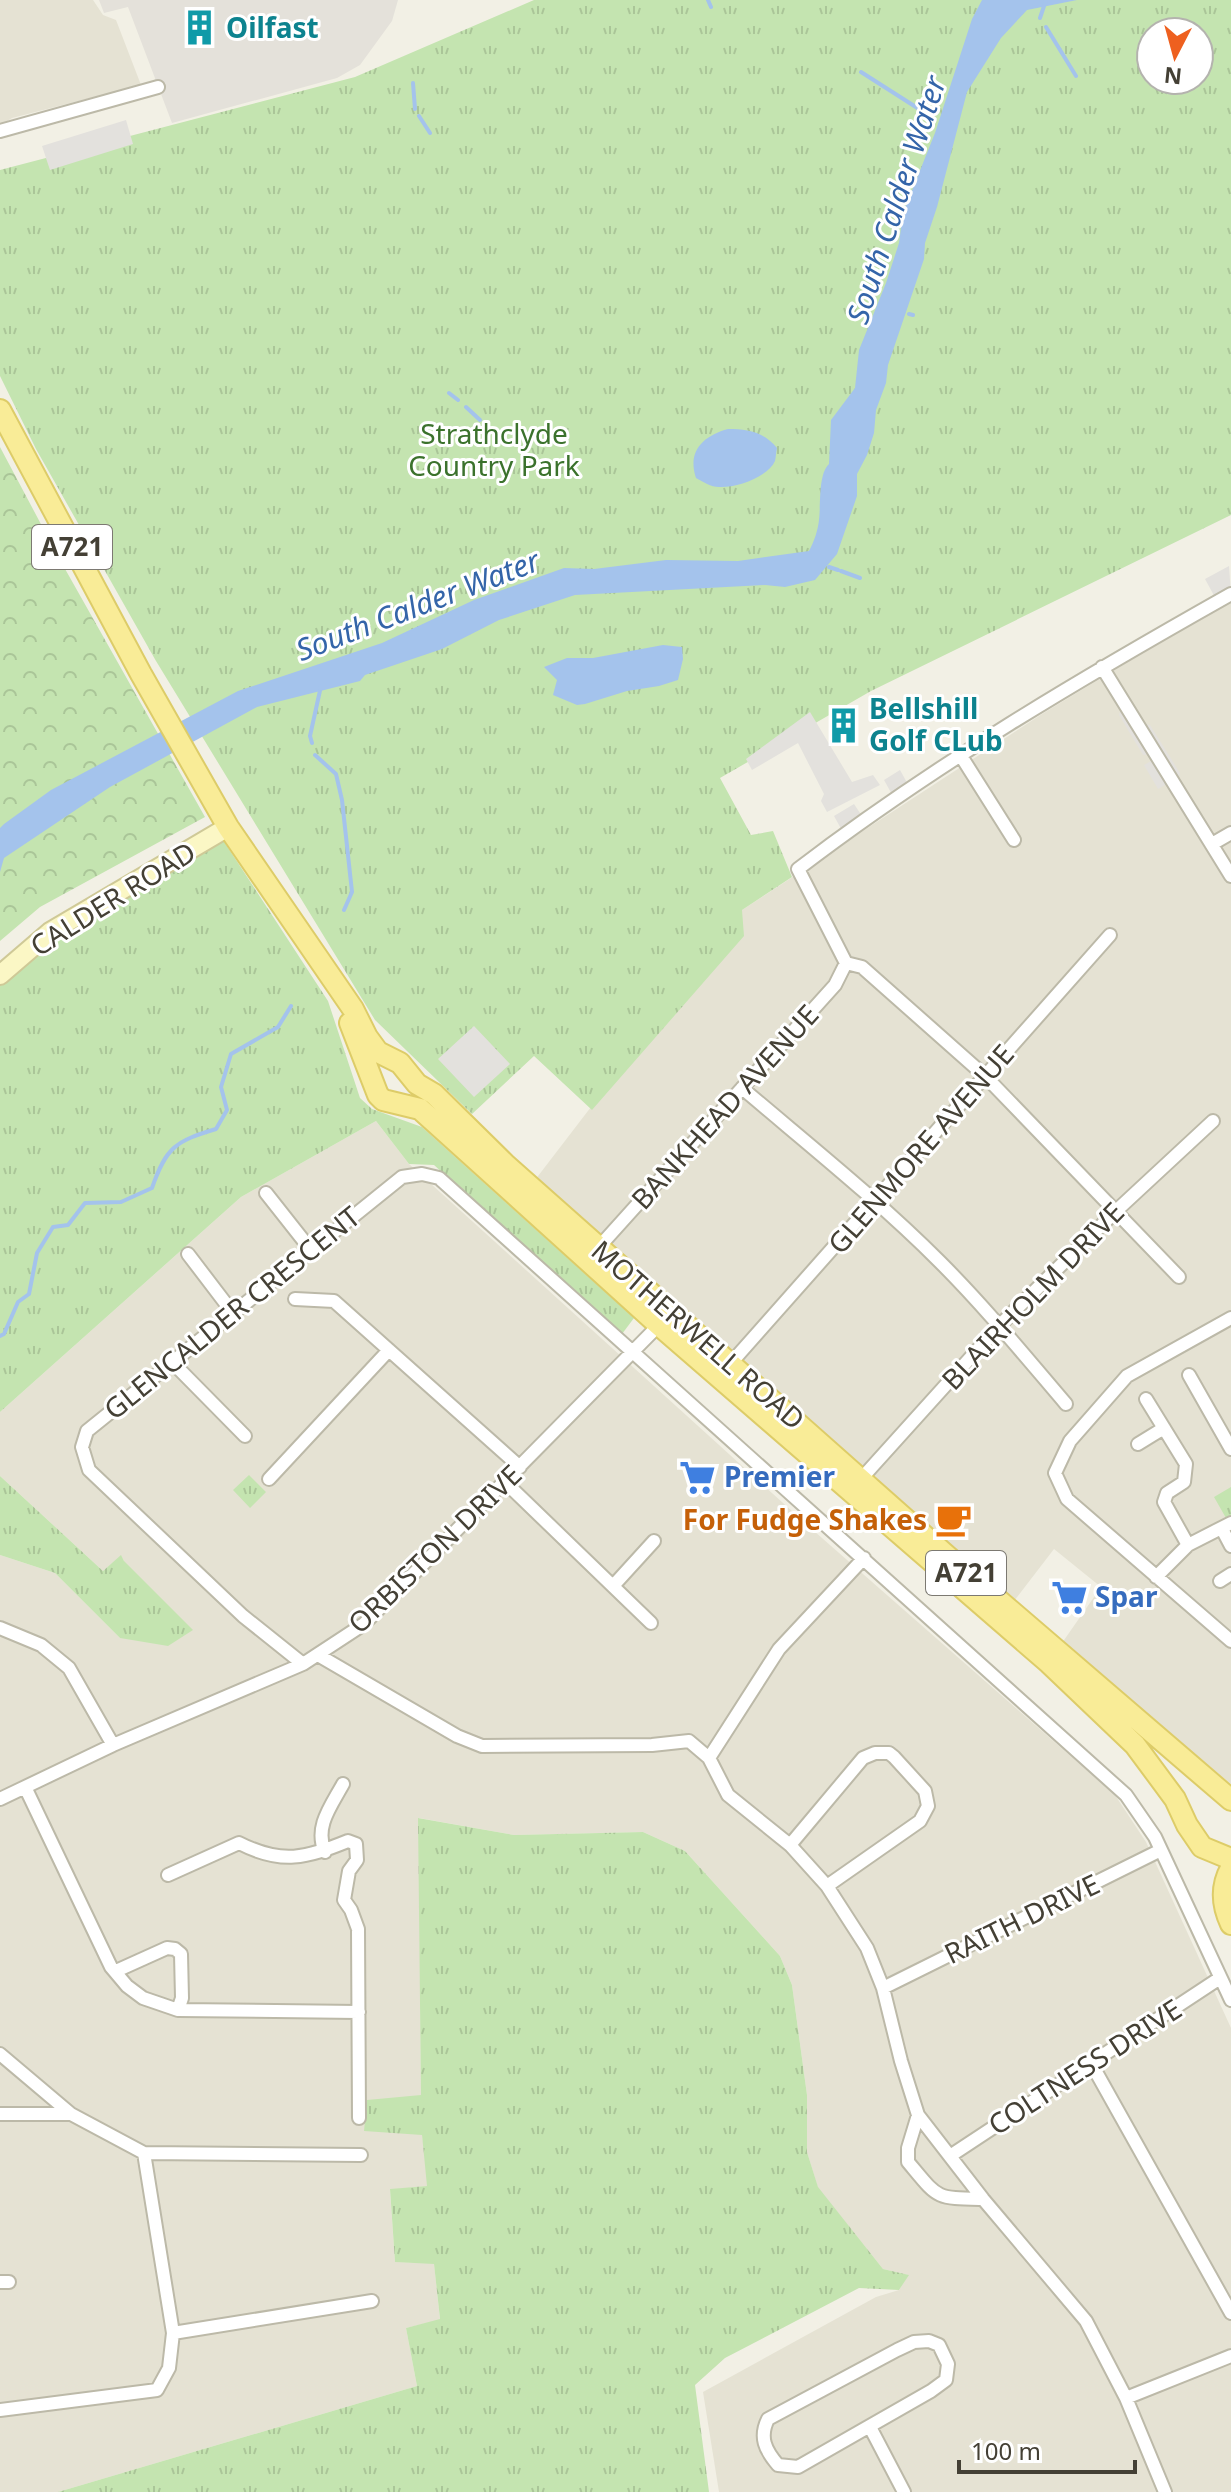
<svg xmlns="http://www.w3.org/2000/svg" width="1231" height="2492" font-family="'Noto Sans',sans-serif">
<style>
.residential{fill:#e5e2d3}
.industrial{fill:#e4e1da}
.forest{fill:url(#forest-crowns)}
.park{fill:url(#park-tufts);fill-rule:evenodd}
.parking{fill:#e3e1dd}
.water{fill:#a4c3ec}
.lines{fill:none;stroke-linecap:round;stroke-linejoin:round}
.stream{stroke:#a4c3ec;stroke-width:4}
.street-casing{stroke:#bcb9a8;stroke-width:16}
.secondary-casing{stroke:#cfc997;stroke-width:22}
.primary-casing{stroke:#ddcc68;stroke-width:24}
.street{stroke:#fff;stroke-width:12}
.secondary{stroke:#fbf7c5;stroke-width:18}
.primary{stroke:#f9ec97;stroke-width:20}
.labels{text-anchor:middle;stroke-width:6;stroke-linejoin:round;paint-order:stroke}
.shield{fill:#fff;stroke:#7c7972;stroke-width:2}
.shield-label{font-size:26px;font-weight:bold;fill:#444035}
.culture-label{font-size:28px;font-weight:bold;fill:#0d838f;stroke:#fff;text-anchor:start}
.park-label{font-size:28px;fill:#3b722c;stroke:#fff}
.street-label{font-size:28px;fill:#444035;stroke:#fff}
.shop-label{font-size:28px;font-weight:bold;fill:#366cbe;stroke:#fff;text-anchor:start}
.food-label{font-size:28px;font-weight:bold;fill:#c56008;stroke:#fff;text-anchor:end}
.water-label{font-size:30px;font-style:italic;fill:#3465a9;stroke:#fff}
</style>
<defs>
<pattern id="forest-crowns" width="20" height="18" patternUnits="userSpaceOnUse" patternTransform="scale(2)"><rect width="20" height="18" fill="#c4e4b0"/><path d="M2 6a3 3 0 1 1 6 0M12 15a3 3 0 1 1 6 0" fill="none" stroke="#aac598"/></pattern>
<pattern id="park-tufts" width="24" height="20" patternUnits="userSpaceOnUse" patternTransform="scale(2)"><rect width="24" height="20" fill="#c4e4b0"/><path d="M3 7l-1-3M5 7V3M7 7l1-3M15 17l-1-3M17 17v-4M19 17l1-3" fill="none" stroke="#aac598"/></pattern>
</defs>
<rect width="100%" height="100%" fill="#f2f0e5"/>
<path class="residential" d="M0,0h93l10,15 13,5 25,65 -129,33 -12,8z
M1231,599v1185l-169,-141 39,-56 -47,-38 -40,52 -479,-421 207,-270 300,-196z
M376,1121l33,43 405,367 301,264 31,47 85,186v464h-512l-16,-100 173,-95 23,-7 9,-15 -25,-6 -65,-81 -11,-36v-57l-15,-110 -12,-29 -95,-105 -42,-19 -129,3 -95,-17 2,278 -57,34 58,4 6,52 -38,4 5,72 39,1 6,57 -34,8 11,58 -359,106h-58v-937l55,18 65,65 4,-77 -3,-5 -18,15 -103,-95v-64l241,-215z"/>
<path class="industrial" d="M99,0h299l-6,21 -32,44 -23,13 -165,45 -44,-116 -24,6z"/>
<path class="forest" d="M0,447l60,113 145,257 -165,90 -40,34z"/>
<path class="park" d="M534,0h697v515l-360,176 -151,87 31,57 22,-4 19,46 -50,33 2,26 -152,174 -58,-54 -62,58 -97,-94 -219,-359 -120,-212 -36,-73v-206l355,-93zM1151,32h48v48h-48z
M223,840l105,161 32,97 12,11 50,18 212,191 -12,16 -188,-169 -25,-1 -33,-43 -135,76 -241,215v-427l48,-42z
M249,1475l17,17 -16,16 -17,-18z
M0,1476l103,95 18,-16 3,6 69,69 -25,16 -48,-8 -65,-65 -55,-18z
M1231,1487v28l-5,3 -12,-21z
M418,1818l96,17 129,-3 42,19 95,105 12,29 15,110v57l11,35 65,82 26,6 -10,15 -40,-2 -134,70 -30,27 14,107h-651l359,-106 -11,-58 34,-9 -6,-55 -39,-2 -5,-73 37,-3 -5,-51 -58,-4 3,-31 54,-5z"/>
<path class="parking" d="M126,120l7,24 -83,26 -8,-24z
M1229,566l2,28 -14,7 -12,-22z
M1123,701l30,53 -10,1 -24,-40z
M810,712l42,70 21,-7 7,10 -53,27 -6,-11 3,-7 -26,-51 -46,27 -6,-11z
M1137,723l13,2 30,48 -4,14 -4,-6 -14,8 -14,-24 14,-8z
M900,770l10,18 -16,10 -10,-18z
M854,804l10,15 -20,15 -10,-18z
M474,1026l36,38 -36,33 -36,-38z"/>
<path class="water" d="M982,0h95l-50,10 -26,28 -34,54 -30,115 -12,36 -1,16 -36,106 -2,18 -10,27 -2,23 -7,22 -10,19v22l-20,58 -22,26 -30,7 -20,-2 -190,10 -76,25 -57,29 -77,26 -5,6 -103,26 -147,80 -106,71 -4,14v-44l4,-4 47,-34 187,-99 144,-48 92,-43 90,-32 30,1 72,-9 72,1 71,-10c5,-9 9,-21 10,-31 2,-15 -1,-46 10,-56l2,-44 24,-32 4,-38 27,-67 13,-40 4,-30 32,-80 37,-114z
M728,429c20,0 36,3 49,19 -1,4 -1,9 -2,13 -7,16 -39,27 -56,26 -8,0 -16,-5 -23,-9 -9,-27 7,-42 32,-49z
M663,645l19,2 1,12 -5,21 -19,6 -32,5 -42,13 -8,1 -24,-10 4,-15 -13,-13 23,-9h26z"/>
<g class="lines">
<path class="stream" d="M708,0l3,7
M1040,18l6,-18
M1046,27l30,49
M861,72l58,37
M413,83l2,26
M419,116l11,17
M909,314l4,1
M449,393l9,7
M466,407l14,13
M829,567l9,3
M841,571l19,7
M312,743l-2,-7 11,-50
M315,755l21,19 6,26 10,92 -8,18
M0,1336l4,-2 14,-32 11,-8 8,-41 16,-26 15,-2 17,-22 36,-1 31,-14c14,-41 24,-47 64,-59l11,-19 -6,-23 10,-33 47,-27 13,-21"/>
<defs>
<path id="street" d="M0,131l158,-44
M1102,667l129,209
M961,756l53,84
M1212,844l19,-11
M846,963l-48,-94c136,-104 284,-191 433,-275
M846,963l16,4 123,109 194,201
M742,1088c67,57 136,112 198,174 45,45 85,94 126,142
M266,1193l45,57
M599,1247l236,-262 11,-22
M188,1254l45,59
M295,1299l39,2 186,166
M1231,1318l-104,58 -57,65 -15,32 12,26 164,142
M173,1363l72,73
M731,1363l379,-428
M1189,1375l42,74
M1146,1399l40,65 -2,18 -17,11 -3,9 24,43
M1138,1444l26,-16
M269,1479l120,-129
M861,1479l138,-153 117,-115 97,-90
M505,1482l146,141
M1222,1529l9,17
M1156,1577l32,-32 43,-22
M1220,1581l11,-7
M613,1586l41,-45
M0,1628l41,17 28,23 44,77
M318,1655l139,81 25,10 170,-1 37,-4 20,17 19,37 62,50 37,41 40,62 16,40 18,73 17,54 65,84 103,122 40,77 39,94
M303,1664l-60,-48 -154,-146 -7,-23 5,-16 315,-254 20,-3 17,4 687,617 29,42 76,163
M709,1758l70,-109 85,-91
M26,1789l85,178 16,19 16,12 35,12 181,2
M0,1799l113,-54 190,-81 61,-40 295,-299
M790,1845l73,-87 12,-5h14l5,4 31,34 3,15 -8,15 -93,65
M325,1852c-11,-25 6,-46 18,-68
M168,1875l71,-32c43,22 67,15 109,-2l8,3 1,16 -8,11 -5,29 7,10 7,19 1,189
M116,1971l51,-23 8,1 6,5 1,44 -4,12
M883,1988l278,-138
M0,2054l71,60
M1091,2063l140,250
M0,2114h71l73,39 217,2
M918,2115l-10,33v14c31,37 26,36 75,37
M950,2156l270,-178
M0,2282h9
M173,2333l199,-32
M929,2341l10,4 9,19 -2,16 -15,11 -133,76 -20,-2c-13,-15 -19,-28 -10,-46l129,-69 17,-8z
M1126,2398l105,-42
M0,2410l157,-20 12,-22 4,-35 -29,-180
M870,2427l34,65"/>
<path id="secondary" d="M0,975l50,-43 178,-105"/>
<path id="primary" d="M0,410l141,264 87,153 125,182 14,28 11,15 22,11 17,21 17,10 72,71 441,391 284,244
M350,1023l28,72 5,5 37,9 239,216 390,338 86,82 40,54 12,26 15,22 29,12
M1231,1868c-10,18 -9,37 0,56"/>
</defs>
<use href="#street" class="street-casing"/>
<use href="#secondary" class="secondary-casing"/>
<use href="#primary" class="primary-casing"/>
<use href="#street" class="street"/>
<use href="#secondary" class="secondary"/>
<use href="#primary" class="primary"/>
</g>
<defs>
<symbol id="building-bare" viewBox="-9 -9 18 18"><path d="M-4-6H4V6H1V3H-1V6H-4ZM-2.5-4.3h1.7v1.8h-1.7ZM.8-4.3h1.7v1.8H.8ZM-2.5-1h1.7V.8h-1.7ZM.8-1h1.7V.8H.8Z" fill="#0f9aa8" stroke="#fff" stroke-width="2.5" paint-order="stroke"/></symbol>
<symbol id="supermarket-bare" viewBox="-9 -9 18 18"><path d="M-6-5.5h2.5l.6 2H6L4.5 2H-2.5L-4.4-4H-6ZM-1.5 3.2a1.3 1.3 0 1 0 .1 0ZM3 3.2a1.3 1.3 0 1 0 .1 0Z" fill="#3f7fe0" stroke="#fff" stroke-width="2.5" paint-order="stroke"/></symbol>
<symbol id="cafe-bare" viewBox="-9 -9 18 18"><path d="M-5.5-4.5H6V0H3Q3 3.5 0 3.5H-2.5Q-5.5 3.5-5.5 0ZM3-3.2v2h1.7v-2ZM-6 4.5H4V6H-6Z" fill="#e8710a" stroke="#fff" stroke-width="2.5" paint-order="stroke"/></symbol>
</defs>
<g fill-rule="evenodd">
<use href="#building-bare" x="174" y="2" width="51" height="51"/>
<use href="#building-bare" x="818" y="700" width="51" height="51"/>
<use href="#supermarket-bare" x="672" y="1452" width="51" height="51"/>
<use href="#cafe-bare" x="928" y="1494" width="51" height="51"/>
<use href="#supermarket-bare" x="1044" y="1572" width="51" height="51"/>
</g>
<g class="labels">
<g class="shield">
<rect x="32" y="525" width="80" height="44" rx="6"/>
<rect x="926" y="1551" width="80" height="44" rx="6"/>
</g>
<g class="shield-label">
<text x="72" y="556">A721</text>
<text x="966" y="1582">A721</text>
</g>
<g class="culture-label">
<text x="226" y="38">Oilfast</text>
<text x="869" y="719">Bellshill<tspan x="869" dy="32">Golf CLub</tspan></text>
</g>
<g class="park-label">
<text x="494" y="444">Strathclyde<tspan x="494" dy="32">Country Park</tspan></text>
</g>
<g class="street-label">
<text transform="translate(113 899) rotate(-32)" y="10">CALDER ROAD</text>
<text transform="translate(725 1107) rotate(-48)" y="10">BANKHEAD AVENUE</text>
<text transform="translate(921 1149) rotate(-49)" y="10">GLENMORE AVENUE</text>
<text transform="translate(1033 1296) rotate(-46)" y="10">BLAIRHOLM DRIVE</text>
<text transform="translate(232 1313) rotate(-39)" y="10">GLENCALDER CRESCENT</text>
<text transform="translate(698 1335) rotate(41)" y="10">MOTHERWELL ROAD</text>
<text transform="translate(435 1549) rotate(-44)" y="10">ORBISTON DRIVE</text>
<text transform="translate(1022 1919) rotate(-26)" y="10">RAITH DRIVE</text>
<text transform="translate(1085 2067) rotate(-33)" y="10">COLTNESS DRIVE</text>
</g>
<g class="shop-label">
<text x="724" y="1487">Premier</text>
<text x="1095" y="1607">Spar</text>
</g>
<g class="food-label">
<text x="927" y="1530">For Fudge Shakes</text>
</g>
<g class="water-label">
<text transform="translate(897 200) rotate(-72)" y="10">South Calder Water</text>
<text transform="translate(418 606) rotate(-21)" y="10">South Calder Water</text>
</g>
</g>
<g transform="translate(1175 56) rotate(186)"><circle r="38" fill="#ffffff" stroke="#b4b3ae" stroke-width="2"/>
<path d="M0-6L14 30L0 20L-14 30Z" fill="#ee601f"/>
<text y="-12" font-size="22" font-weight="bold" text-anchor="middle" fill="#444035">N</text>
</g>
<path d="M959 2460v12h176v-12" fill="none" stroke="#444035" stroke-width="4"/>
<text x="971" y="2460" font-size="24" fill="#444035" stroke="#ffffff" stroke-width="6" paint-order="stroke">100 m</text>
</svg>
